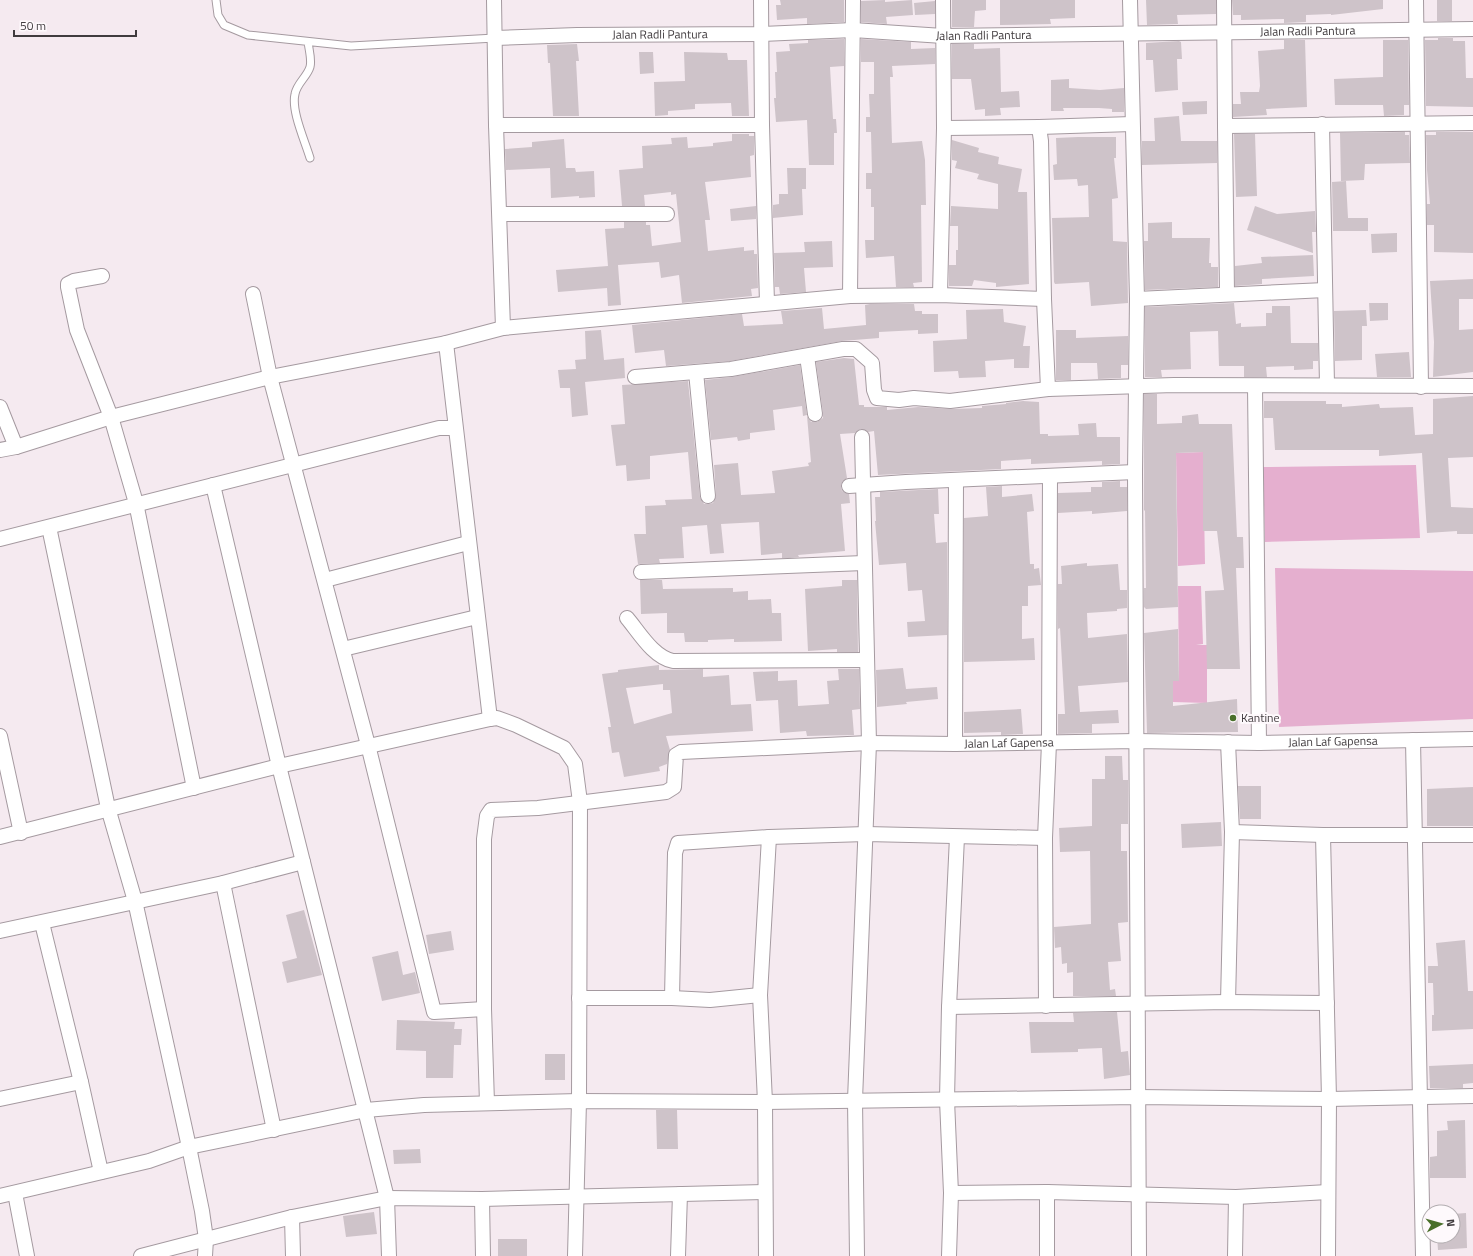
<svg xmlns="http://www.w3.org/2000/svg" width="1473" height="1256" font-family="'Titillium Web',sans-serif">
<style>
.green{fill:#e5afcf}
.building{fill:#cec3c9;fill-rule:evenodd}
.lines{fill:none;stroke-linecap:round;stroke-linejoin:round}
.service-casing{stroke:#a59aa0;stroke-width:9}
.minor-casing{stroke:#a59aa0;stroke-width:16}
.service{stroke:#fff;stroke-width:7}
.minor{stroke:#fff;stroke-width:14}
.poi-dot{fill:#496f2a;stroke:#fef9fc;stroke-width:1.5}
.labels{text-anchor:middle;stroke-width:4;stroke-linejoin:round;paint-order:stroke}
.street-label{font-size:12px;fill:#403b3e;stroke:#fef9fc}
.poi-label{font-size:12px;fill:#403b3e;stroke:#fef9fc;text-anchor:start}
</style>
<rect width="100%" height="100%" fill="#f5eaf0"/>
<path class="green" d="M1203,452l2,112 -27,2 -2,-113z
M1416,465l4,73 -155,4 -2,-75z
M1275,568l198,3v148l-194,8z
M1178,586h23l2,58 -7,1h11v58l-34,-1v-21l6,-1z"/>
<path class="building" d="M780,0h64v22l-37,2v-6l-30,2 -1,-15h5z
M885,0v2l27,-2 1,15 -27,2 1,7 -26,-2v-21z
M952,0h34v10l-11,1 -1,16h-22z
M1000,0h75v18l-25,1 1,5 -51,1z
M1146,0h70v14l-39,1 1,9 -31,1z
M1232,0h151v9l-52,6v-1l-25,1v7l-22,1v-4l-43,1v-5h-8z
M1437,0h15v21h-15z
M935,1v13l-20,1 -1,-12z
M1438,38h15v3h12l1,37h7v29l-47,-1 -1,-66h13z
M844,39v27l-14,1 3,52h3l1,14h-3v32h-25l-2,-45 -31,2 -2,-24h2l-1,-26h2l-1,-20 14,-1 -1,-7 19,-1v-3z
M861,39l50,3v7l24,-1v16l-43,2 1,11h-3l2,66 30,-2 3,19 1,45h-5l1,77 -9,1 1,4h-18l-2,-31 -28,2 -1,-18h9v-33h-3v-18h-5v-16h6l-1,-41h-5v-15h4l-1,-23h5v-32h-13z
M1284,40h21l2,67 -41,2 1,6 -34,2v-13h8l-1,-12h19l1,-6 -2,-35 26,-2z
M1383,40h25l1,65h-5v10l-20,1 -1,-11h-48l-1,-26 49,-2z
M1179,41l2,1 1,17h-5l1,31 -23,2 -2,-32h-7v-17z
M577,44l2,17h-3l3,55h-26l-3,-53h-2l-1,-18z
M952,44h22v5l26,-1 1,44 18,-1 1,16 -20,1 1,7 -16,1v-7l-10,1 -4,-31h-19z
M639,52h14l1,21 -14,1z
M684,52l43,1 1,7h19l2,56h-17l-1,-13 -36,1v5l-27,2v4l-13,1 -1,-34 31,-1z
M1069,79v9l31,2 24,-2v24h-12v-3l-13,-1h-36l1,3h-13v-31z
M1207,101v13l-24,1 -1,-13z
M1179,116l2,25h36v22l-75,2v-24h13l-1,-23z
M1405,132v3h4l1,28 -45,1 -1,16 -23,1 -1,-48z
M1436,132h37v121l-39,-1v-27h-7v-21h3l-3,-34 -1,-35h10z
M732,134h17v2h5v19l-4,1 1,21 -46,5 5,38h-5l3,31 36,-4v4l10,-1v4h3l1,34 -7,1 1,7 -70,7 -3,-28 -18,3 -2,-16 -41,3 3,40 -13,1 -1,-18 -49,4 -2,-22 52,-4 -3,-37 19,-1v-6h22v3h4l2,21 29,-4 -5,-48 -5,1v-3l-27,3 1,11h-23l-3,-36 24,-2 -1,-22 30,-2 -1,-6 16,-1 1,11 25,-2v-3l19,-2z
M1234,134h21l2,62 -21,1z
M1078,137h38v21h-2l4,40 -6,1 1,42 14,1 1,61 -37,3 -2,-24 -34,2 -1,-2 -2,-64 37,-1 -1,-32 -10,1 -1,-7 -23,1 -1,-15 4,-1 -1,-26z
M564,139l2,29h9l1,4 18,-1 1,26 -16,1v-2l-28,2 -1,-30 -44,2 -1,-21 27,-2v-5z
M952,140l27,8 -1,4 21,5 -1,7 24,5 -4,23h9l2,92 -33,3v-4l-22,-3 -2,6h-23v-21h7v-15h2v-24h-8l1,-20 47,3v-25l-21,-5 2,-5 -24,-6 2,-7 -5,-1z
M787,168h19v21h-4l1,26 -30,3v-13l6,-1v-10h9z
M1346,181l2,37h20v13h-35l-1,-49z
M756,206v13l-25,2 -1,-12z
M1255,206l22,8 38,-3 1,21h-4l1,21 -66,-23z
M1172,222v16h38l-1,25h2v4h7v20l-73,3 -1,-49h4v-18z
M1397,233v19l-25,1 -1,-19z
M832,241l1,26 -29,1 2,24 -26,2 -1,-7h-4l-1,-34 31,-1 -1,-10z
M1313,255l1,21 -52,3v5l-27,2v-20l27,-3 -1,-6z
M1473,279v20h-14v31l14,-1v43l-40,5 1,-35 -4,-61z
M1234,303l2,21 5,-1v4l25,-1v-13h6v-7h18l1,37h27v18h-5v8l-19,1v-4l-28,1 1,10h-23v-11h-25l-1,-35 -28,1 1,37 -30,1 1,7h-17v-70z
M1369,303h19v17l-18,1z
M870,304h44l1,7h7v3h16v19l-20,1v-4l-39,2v6l-37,3 -112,20 -64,5 -2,-16 -29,3 -3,-28 110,-11 2,12 39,-2 -2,-13 41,-3 2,21 42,-4 -1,-20z
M1003,309l1,13 22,4 -3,20h7l-1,22h-15v-9l-29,2 1,16 -27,1 -1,-7 -24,1 -1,-31 34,-2 -1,-29z
M1366,310l1,16h-5v34l-27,1 -1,-50z
M601,330l3,30 20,-2 1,20 -40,4 3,33 -16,2 -2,-29h-10l-2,-18 18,-1 -1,-9 11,-1 -1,-28z
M1056,330h20v8l52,-2v29h-7v13l-23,1 -1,-16h-26v17h-15z
M1409,352l2,25h-34l-2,-23z
M844,358l10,1 5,46h5v2h23v3l31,-3 33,2 31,-1v-2l24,-2v-1l17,-2 16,1 1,32h8v2l31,-1 -1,-11 18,-1 1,14h23v27l-18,1v-4l-71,3v-5l-30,2v8l-123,6 -4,-44 -6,1 -7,-3 -6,4 -15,1 7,44 -5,4 -1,5 1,4 7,3 1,9 -9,1 4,47 -47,4 1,2 -9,1h-8v-5l-21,2 -2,-33 -38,2 3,29 -14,1 -3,-29 -25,2 2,31 -25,1 1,4 -22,1 -4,-30h12l-1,-28 21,-1 -1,-5 27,-1 -4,-47 -38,4v23l-23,2 -1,-16 -10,1 -5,-41 14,-1 -3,-39 66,-4 12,116 4,7h5l4,-1 3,-7 -2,-31 24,-2 3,32 34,-2 -3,-22 37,-5 -1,-3 3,-1 -4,-46 4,6h6l6,-4v-5l-7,-51z
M800,365l7,50 -4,1 -1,-10 -29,4 2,20 -25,3v6l-12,2 -1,-4 -26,3 -6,-60 27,-3z
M1144,394h13v30l25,-1v-7l16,-2 1,10h33l5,113h6l1,31h-8l4,101h-33l-2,-78 19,-1 -7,-59h-14v-79l-27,1 2,154 -32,2 -2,-2v-19h2l-1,-78 -1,1z
M1473,396v61l-25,1 3,49 22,1v26h-16v-3l-30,2 -5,-80 -43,3v-6h-104l-2,-32h-9v-17h62v3h16v3l37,-3 1,4 33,-1 2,28 18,-1v-35z
M1120,481v6h7v24l-35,3v-3l-34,2v-20l33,-1v-5h11v-5z
M1002,486v11l30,-3 2,17 -7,1 3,52h4v5l5,-1 2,17 -13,1v20h-6v33l12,-1 1,22 -71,2v-144l24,-2 -2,-29z
M938,489l1,25h-5l2,29 11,-1v93l-39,2 -1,-15 18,-1 -3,-31 -14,1 -2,-28 -27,2 -4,-44h1l-1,-24h5v-5z
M1087,563v3l31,-2 2,26h7v18l-10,1v2l-30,2 1,25 39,-4 1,48 -50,4 2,26 38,-2 1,13 -27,1v9l-34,1v-20h7l-5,-86 -2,1v-45h4l-1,-18z
M640,580h22l1,9 70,-1v4l15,-1v9l23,-1 1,14h9l1,28 -48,1v-3l-26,1v2h-23l-1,-9h-17v-20l-26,1z
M842,580h15l1,72h-21v-3l-29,2 -3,-62 37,-3z
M1178,629l1,52h-6v25l64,-7 1,33 -91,1 -3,-100z
M659,665v5l44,-1v8l26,-2 2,30 20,-1 2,27 -87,5 4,14 -3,14 -8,3 1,4 -36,6 -5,-25 -7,1 -4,-26h3l-9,-53 16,-2v-2zM663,684v6h7l2,23 -38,11 -8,-36z
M903,668l3,21 31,-2 1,12 -32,3 1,2 -30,3 -1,-37z
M838,669h21l1,40 -8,1 2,25 -47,1 -1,-5 -26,2 -2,-33 -22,1 -3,-29 25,-1v10l19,-1 1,26 31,-2 -2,-23 12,-1z
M1021,709l2,25 -22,1v-3l-37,1v-21z
M1105,756h17l1,24h5v44h-7v27h6l1,71 -10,1 3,38 -13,1 2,28 5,-1 1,7h-43v-24l-6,1v-10l-5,1 -1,-17 -6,1 -1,-21 37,-3 -1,-73 -30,1 -1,-24 33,-2v-47h13z
M1238,786h23v33h-21z
M1473,787v39h-46v-37z
M1221,822l1,24 -40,2 -1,-24z
M304,910l18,65 -35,8 -5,-21 15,-4 -11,-43z
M451,931l3,19 -25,4 -3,-19z
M1465,940l3,51h5v38l-41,2v-16h2l-1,-32h-5v-17h10l-2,-23z
M398,951l5,24 12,-3 5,21 -38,8 -10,-44z
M1117,1012l4,40 7,-1 2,24 -26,4 -2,-31 -24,1v3l-47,1 -2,-31h45l-1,-9z
M397,1020l58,2 -1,7h8l-1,16h-7l-1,33h-27v-27l-30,-1z
M545,1054h20v26h-20z
M1473,1064v19l-10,1v4h-33l-1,-22z
M656,1110h21l1,39h-21z
M1465,1120l1,58h-36v-21l7,-1v-25l11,-1 -1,-9z
M420,1149l1,14 -27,1 -1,-14z
M374,1212l3,22 -31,3 -3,-21z
M1466,1213l1,35 -29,2 -1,-14h16v-22z
M498,1239h29v17h-29z"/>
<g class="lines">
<defs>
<path id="service" d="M216,0l2,15 6,10 24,10 103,11 144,-8
M308,42c1,8 4,18 2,25 -3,10 -13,16 -15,27 -4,17 10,47 15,64"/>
<g id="minor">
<path d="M494,0l2,125 7,203"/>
<path d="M761,0l1,125 5,178"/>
<path d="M1130,0l7,299 -2,173 4,784"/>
<path d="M1224,0l1,126 248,-3"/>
<path d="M1416,0l5,387"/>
<path id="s1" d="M495,38l82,-3 184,-1 92,-4 90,6 530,-7"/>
<path d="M1322,124l5,261"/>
<path d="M496,125h266"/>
<path d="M1225,126l2,167"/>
<path d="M944,128l95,-1"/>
<path d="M500,214h167"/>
<path d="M102,276l-28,5 -6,3v3l9,43 34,87 25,86 58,285"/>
<path d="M253,294l17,83 98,368 66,267 50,-3"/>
<path d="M940,295l4,-167 -1,-128"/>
<path d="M850,296l3,-296"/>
<path d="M1137,299l188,-9"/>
<path d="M446,343l44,376"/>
<path d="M807,356l8,58"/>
<path d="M696,372l12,124"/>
<path d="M635,377l96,-8 112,-20h13l16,14 2,27 3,8 22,2 15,-2 36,3 98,-12 126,-4 299,1"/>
<path d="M1255,386l4,357"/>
<path d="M1048,389l-4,-90 -3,-158 -2,-14 93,-3"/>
<path d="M0,407l16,40"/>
<path d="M0,450l16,-3 95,-30 159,-40 176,-34 57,-15 347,-32 90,-1 104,4"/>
<path d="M213,485l66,281 108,432 2,58"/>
<path d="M849,486l57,-4 229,-10"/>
<path d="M49,527l59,281 27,93 54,246 13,64 4,28 -1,17"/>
<path d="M0,539l439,-111h15"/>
<path d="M641,572l223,-9"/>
<path d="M325,580l143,-37"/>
<path d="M627,618c12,14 26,39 46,43l194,-1"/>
<path d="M343,649l134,-32"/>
<path d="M0,736l21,97"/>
<path d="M1413,740l10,516"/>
<path d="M955,744l1,-263"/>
<path d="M1232,832l91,3h150"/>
<path d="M1323,835l6,264 -1,157"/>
<path d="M0,837l279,-71 211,-47 7,-1 19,7 48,23 11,16 5,38 -1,299 -4,155"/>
<path d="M223,883l51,247"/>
<path d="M42,923l39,159 20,90"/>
<path d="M0,931l223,-48 80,-21"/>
<path d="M579,998h93l38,2 50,-5"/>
<path d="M672,998l3,-145 3,-10 91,-6 97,-3 179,4"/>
<path d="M1228,1002l4,-170 -4,-90"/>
<path d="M1046,1006l-1,-168 4,-95 1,-267"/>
<path d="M949,1007l279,-5 99,1"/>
<path d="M0,1099l81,-17"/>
<path id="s2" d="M487,1103l-3,-94v-170l3,-23 4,-6 47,-2 128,-16 8,-5 2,-32 5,-3 188,-9 86,1 181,-3 123,2 214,-4"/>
<path d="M1047,1192v64"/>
<path d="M15,1193l12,63"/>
<path d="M951,1193l96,-1 189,5 92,-5"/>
<path d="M0,1196l149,-35 40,-14 177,-37 58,-5 155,-4 186,1 372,-5 192,2 144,-3"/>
<path d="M482,1199l1,57"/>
<path d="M292,1217l1,39"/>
<path d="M141,1256l151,-39 95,-19 95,1 283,-7"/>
<path d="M678,1256l2,-62"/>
<path d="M766,1256l-1,-154 -5,-107 9,-158"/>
<path d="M857,1256l-2,-156 14,-357 -7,-306"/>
<path d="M949,1256l2,-63 -4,-93 2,-93 8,-170"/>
<path d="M1235,1256l1,-59"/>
</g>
</defs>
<use href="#service" class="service-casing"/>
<use href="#minor" class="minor-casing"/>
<use href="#service" class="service"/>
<use href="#minor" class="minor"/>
</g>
<circle class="poi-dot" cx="1233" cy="718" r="4"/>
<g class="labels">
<g class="street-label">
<text dy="4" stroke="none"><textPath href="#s1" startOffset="813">Jalan Radli Pantura</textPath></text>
<text dy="4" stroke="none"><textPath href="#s1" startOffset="165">Jalan Radli Pantura</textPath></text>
<text dy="4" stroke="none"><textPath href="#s1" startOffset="489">Jalan Radli Pantura</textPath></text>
<text dy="4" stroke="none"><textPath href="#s2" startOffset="1170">Jalan Laf Gapensa</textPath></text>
<text dy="4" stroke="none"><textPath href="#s2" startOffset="846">Jalan Laf Gapensa</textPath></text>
</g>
<g class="poi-label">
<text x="1241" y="722">Kantine</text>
</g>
</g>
<g transform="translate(1441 1224) rotate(84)"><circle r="19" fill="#fef9fc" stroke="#b2adb0"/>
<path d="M0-3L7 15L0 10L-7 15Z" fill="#496f2a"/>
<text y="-6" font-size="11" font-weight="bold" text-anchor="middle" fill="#403b3e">N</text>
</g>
<path d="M14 30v6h122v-6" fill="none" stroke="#403b3e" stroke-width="2"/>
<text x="20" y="30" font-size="12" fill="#403b3e" stroke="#fef9fc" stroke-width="3" paint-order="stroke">50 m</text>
</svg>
